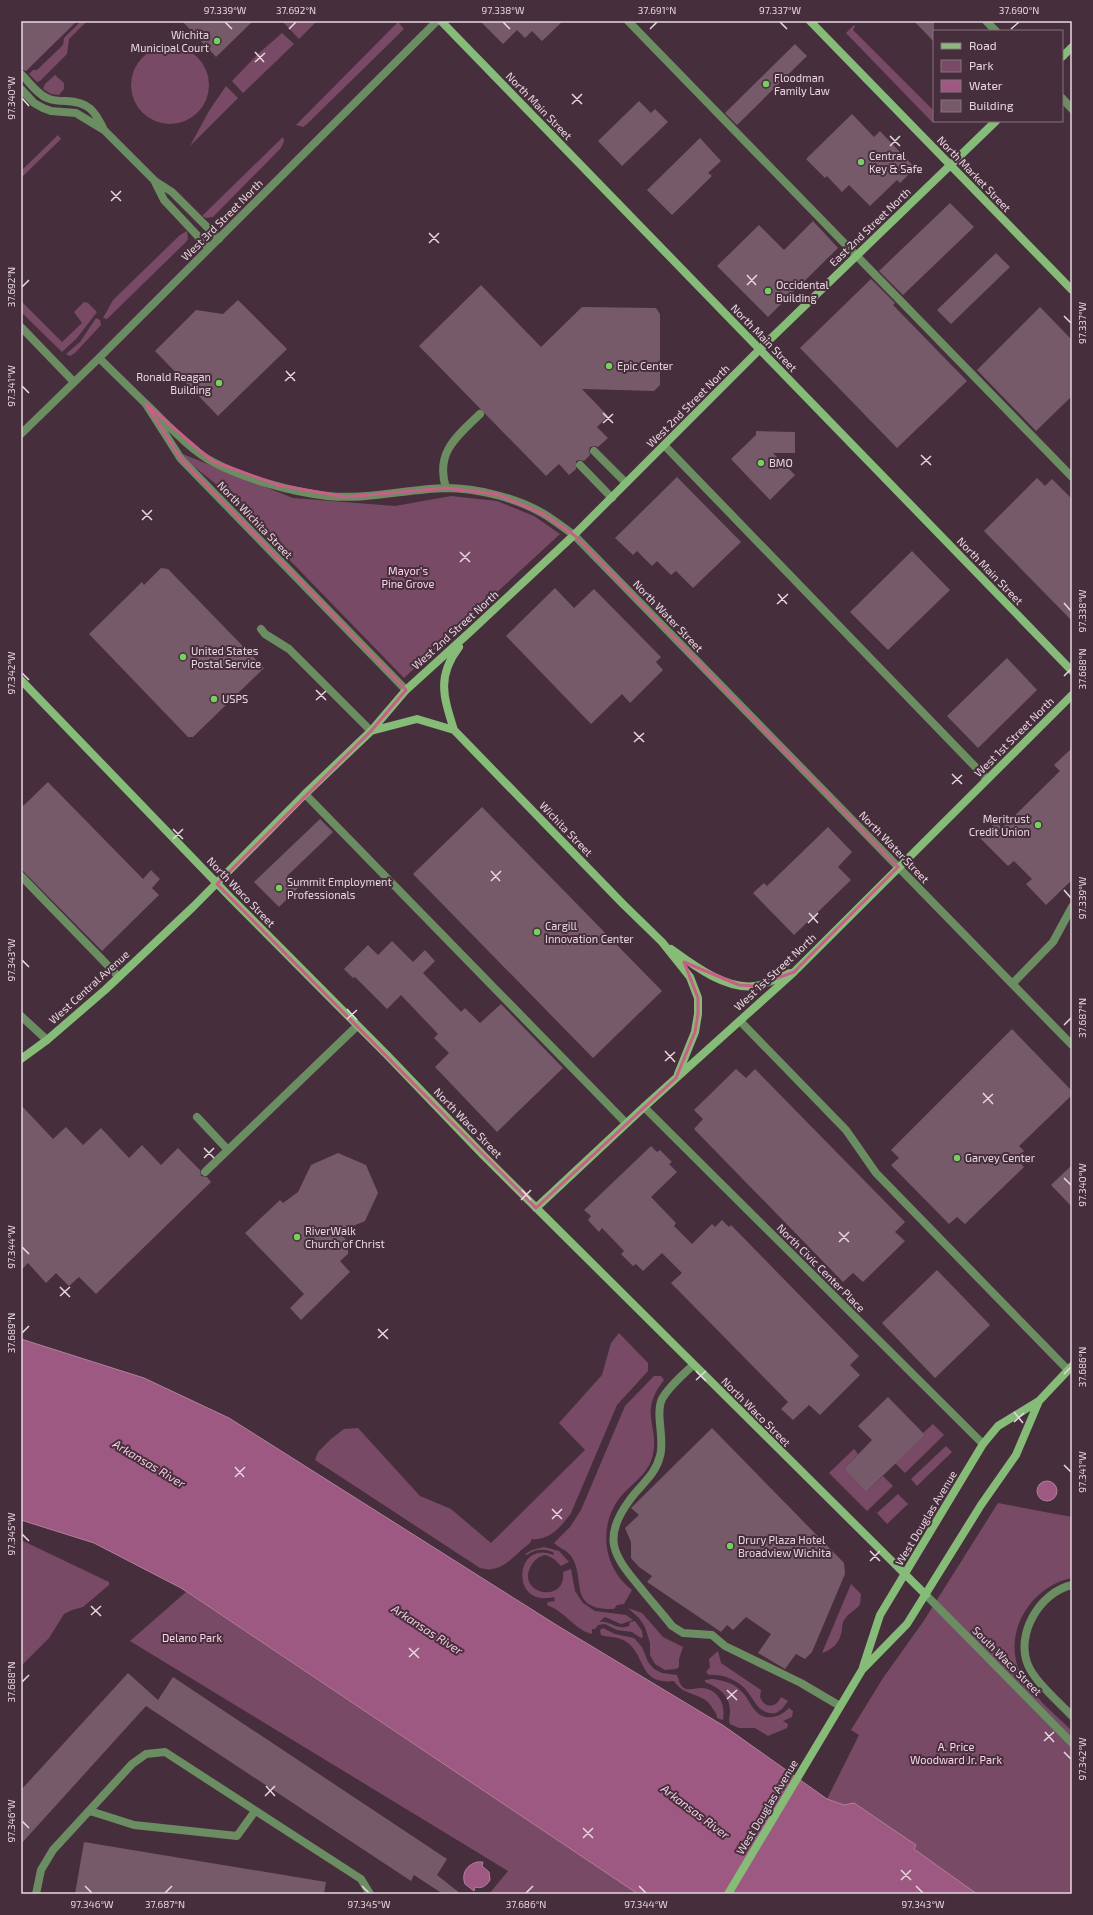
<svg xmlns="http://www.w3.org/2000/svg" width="1093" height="1915" font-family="'Exo 2',sans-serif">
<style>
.green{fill:#794a66}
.water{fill:#9d5981;stroke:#b37f9d}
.building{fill:#765a6a}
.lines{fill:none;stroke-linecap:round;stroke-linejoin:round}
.lane{stroke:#6a8d62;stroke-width:8}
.street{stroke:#6a8d62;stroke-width:8}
.secondary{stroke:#85bd78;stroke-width:8}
.marked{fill:none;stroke:#cf5b89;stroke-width:3;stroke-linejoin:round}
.ticks{fill:none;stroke:#e7d7df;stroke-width:1.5}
.poi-dot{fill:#73d25d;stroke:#472e3c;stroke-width:1.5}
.labels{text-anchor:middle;stroke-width:4;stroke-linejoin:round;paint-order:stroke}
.poi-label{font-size:11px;fill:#e7d7df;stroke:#472e3c;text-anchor:start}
.street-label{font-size:11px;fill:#e7d7df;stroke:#472e3c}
.park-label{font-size:11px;fill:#fdd5eb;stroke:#472e3c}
.water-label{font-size:12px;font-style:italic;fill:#f3cbe1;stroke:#472e3c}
.neatline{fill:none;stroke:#e7d7df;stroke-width:1.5}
.ticks-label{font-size:10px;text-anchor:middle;fill:#e7d7df}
</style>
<rect width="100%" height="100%" fill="#472e3c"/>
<path class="green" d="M81,21h6l-18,18 -2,15 -27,27 -3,1 -8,-8 4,-4h4l26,-25 1,-7z
M282,21h35l-18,18z
M398,22l6,7 -97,95 -4,3 -7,-2z
M854,25l1,1 -2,4 81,81v9l-2,2 -86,-89z
M282,33l12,11 -51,49 -11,-12 26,-27z
M131 85a39 39 0 1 1 78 0a39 39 0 1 1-78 0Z
M55,75l9,8v6l-5,6 -8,-1 -8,-5 2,-5z
M226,86l12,12 -48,48 19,-35z
M58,135l3,4 -40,39v-7z
M283,137l1,4 -3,7 -68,69 -7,1 -4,-2z
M187,231l1,8 -2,3 -79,77 -4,-1 10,-18 67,-65z
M21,301l41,41 20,-19 -8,-11 10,-10 4,1 9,9 -20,26 -15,14 -41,-40z
M96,318l4,2 1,5 -26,28 -5,3 -4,-2 14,-12z
M175,451l118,47 102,8 56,-10 46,5 37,15 26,18 -156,144 -187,-193z
M619,1333l29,30v8l-31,34 -46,108c-9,13 -22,28 -39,26l-2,4c-16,11 -27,32 -50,25l-165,-108 3,-8 13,-13 13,-10 14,-1 62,68 31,13 40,34 94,-93 -26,-27 43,-48 9,-32z
M654,1376h7l3,4c-27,34 -3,46 -12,78 -5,18 -24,28 -34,42 -20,29 -14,69 14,90l-8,14 -7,1 -3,4c-48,1 -27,-30 -43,-53 -4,-6 -12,-8 -17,-13l16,-16 11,-17 44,-104z
M933,1424l11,11 -39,38 -10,-10 30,-28 -2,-2z
M946,1446l6,6 -35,34 -6,-7z
M854,1449l4,5 -14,15 22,23 17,-16 10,10 -26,25 -38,-38z
M898,1494l10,10 -21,20 -10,-11z
M998,1503l74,14v61c-42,8 -71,57 -51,96 10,21 35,41 51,57v163h-95l-63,-45 2,-4 -72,-40 -17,-6 32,-64 -8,-5 32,-52 40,-56z
M21,1540l88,42v3l-26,22 -11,3 -8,4 -15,24 -28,28z
M544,1547l15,4 10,11 -8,4 -7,-7 -8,-4c-7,1 -12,5 -15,11 -16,28 36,39 32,6l8,-3 4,22 8,12 12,8 31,4 7,5 -12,4 -16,-7 -6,5c11,-2 18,9 30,4l1,-4 5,-1 7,10 1,6 -2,1 -9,-6 -15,-2 -12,-6 -7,1 -3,4h-3v5c-17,-4 -26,-22 -45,-29l1,-3 7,-1 -1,-4c-45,11 -39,-58 -1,-42l1,-2c-9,-5 -19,-4 -27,2l-2,-1 7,-4z
M851,1584l10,10 -1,10c-3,6 -11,8 -15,15 -4,5 -2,9 -4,15 -2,10 -10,16 -19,19z
M186,1592l452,302h-149l19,-23 -378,-230z
M628,1608l14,5 21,24 20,10 -4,12v8l-3,2 -11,1 -10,-6 -5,-9v-12l-5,-16 -6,-9z
M603,1628l12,6 19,4 8,9 6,15 6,7 8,4 15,2c2,5 3,11 7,13 5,3 11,0 16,0 18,0 26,16 23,32l-6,-2c0,-5 -3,-7 -6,-12 -9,-14 -27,-9 -37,-25 -35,4 -28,-24 -46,-38 -8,-7 -18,-5 -27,-8l-1,-5z
M718,1651l3,12 40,27 -1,7c5,12 16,11 21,0l7,4 -6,8 -6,4c-20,3 -22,-18 -35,-28 -9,-7 -21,-11 -32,-10l-3,-3 4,-5 -1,-8z
M712,1679c11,1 22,4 29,12 6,5 8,12 13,18 9,13 26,9 35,-1l4,3 -1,6 -9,4 5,3 -1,4 -19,8 -13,-8h-16l-9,-4c-2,-4 0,-8 0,-13 0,-16 -11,-23 -25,-29v-2z"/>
<path class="water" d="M21,1339l123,39 85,40 329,208 166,100 103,73 17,6 10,-2 62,42 -2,4 63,45h-339l-457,-306 -87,-45 -73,-23z
M1037 1491a10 10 0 1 1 20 0a10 10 0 1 1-20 0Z
M477,1862h6l-1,4 7,6 1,8c-4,6 -8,9 -15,7l-1,4 -9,-7c-4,-11 2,-19 12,-22z"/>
<path class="building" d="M21,21h56l-51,50 -5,-1z
M182,21h71l-37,36z
M480,21h83l-21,20 -10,-10 -7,7 -8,-8 -14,14z
M914,21h20v21z
M795,44l12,12 -70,69 -12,-12z
M639,101l12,12 4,-4 13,13 -46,44 -24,-25z
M852,114l22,23 6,-6 35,37 -15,15 -3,-3 -27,26 -21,-21 -7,7 -15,-16 -2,2 -19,-19z
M700,138l21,23 -13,12 4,3 -40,39 -25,-25z
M950,203l24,24 -71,68 -24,-24z
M813,221l25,27 -70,69 -51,-51 42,-41 25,25z
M996,253l14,14 -59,57 -14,-14z
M871,279l24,24 -2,2 74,76 -70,67 -97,-100z
M481,285l60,62 41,-40 74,1 4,6v71l-6,6 -72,-2 26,27 -11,11 11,11 -10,9 -3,-1 -5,1 -1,3 1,5 -6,6 -5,-1 -3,1v8l-7,6 -10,-11 -13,12 -127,-130z
M238,300l49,49 -69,67 -63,-65 41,-41 27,4z
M1040,307l32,33v56l-36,35 -59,-61z
M756,431l39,1v21h-22l22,22 -25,25 -39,-41 25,-24z
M677,477l64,65 -48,46 -17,-17 -5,4 -14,-14 -5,5 -15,-15 -4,4 -18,-17z
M1037,478l8,8 7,-7 20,20v122l-88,-90z
M912,551l38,39 -62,60 -38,-38z
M161,568l7,1 96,99 -71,69h-5l-99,-103 53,-52 2,3z
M555,588l19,20 20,-19 67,68 -5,5 7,8 -33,33 -8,-9 -31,30 -85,-88z
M1007,658l30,32 -59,58 -31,-32z
M1072,748v132l-26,25 -20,-21 6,-5 -18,-18 -6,5 -28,-28 16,-16 6,6 58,-57 -6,-6z
M48,782l95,97 8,-9 9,9 -8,9 7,7 -57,56 -81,-82v-61z
M482,807l180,184 -69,67 -180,-184z
M320,819l13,13 -46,44 11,12 -19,19 -25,-25z
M828,827l24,25 -14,15 13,13 -57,55 -41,-42 11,-10 3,3z
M392,941l21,21 12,-12 10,11 -12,12 38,39 4,-4 15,15 21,-19 62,64 -66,64 -62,-65 14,-14 -15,-15 4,-4 -37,-39 -14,14 -32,-32 -2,1 -9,-9 24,-24 10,10z
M1012,1029l60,62v4l-53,51 5,5 -8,8 8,8 -59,57 -8,-7 -8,7 -58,-59 8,-7 -8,-8z
M736,1069l10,9 9,-9 150,153 -10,10 10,9 -42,41 -10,-9 -10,9 -149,-153 9,-10 -9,-9z
M21,1105l32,34 13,-12 17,18 18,-17 28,30 13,-13 19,20 17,-17 22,22 1,6 6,1 4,5 -115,112 -17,-17 -10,9 -13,-13 -10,10 -18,-20 -7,7z
M651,1146l6,6 3,-2 12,12 -3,2 8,8 -26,25 25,26 -2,3 18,18 20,-20 3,3 7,-7 7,7 2,-2 128,131 -9,9 10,10 -40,40 -11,-10 -16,15 -12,-11 7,-7 -117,-119 11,-10 -20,-20 -19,18 -7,-7 -3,2 -12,-12 3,-3 -22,-23 -3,4 -11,-12 3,-4 -7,-6z
M338,1153l28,12 12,28 -13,28 -26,11 9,10v12l-8,7 10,11 -49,48 -11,-12 14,-14 -59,-61 35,-33 3,3 15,-11 13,-27z
M1072,1165v42l-21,-22z
M937,1270l53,55 -55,53 -53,-55z
M888,1397l37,38 -59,57 -22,-23 28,-29 -14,-14z
M712,1428l132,135 1,11 -33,78 -7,7 -9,-5 -11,15 -27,-16 13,-19 -25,-17 -13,13 -6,-5 -6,7 -74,-50 5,-6 -13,-9 -8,-9v-16l-6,-14 14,-13 -8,-7z
M128,1673l30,27 15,-23 274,182 -10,16 24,19h-18l-29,-19 -3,6 -265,-175 -125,138v-54z
M84,1842l242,40 -2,12h-249z"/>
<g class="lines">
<path class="lane" d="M628,21l444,456
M986,21l10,10
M22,75c8,8 15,19 25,23 6,3 13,3 19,3 23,1 29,10 38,29
M21,89l13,14 9,5 8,3 25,2 28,17 51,51 17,11 47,47
M1062,98l10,11
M155,182l9,18 45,48
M665,446l322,333
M594,451l32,32
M580,465l32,33
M446,488c-11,-35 10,-51 34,-74
M261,629l4,5 24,15 82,82
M305,794l321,329
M21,876l98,101
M1013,983l40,-41 19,-35
M740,1021l106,109 30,43 192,197
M197,1117l31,33
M205,1172l152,-146
M693,1365c-10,10 -24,21 -31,34 -7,15 3,40 -2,57 -5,20 -20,29 -31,45 -27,37 -16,54 10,85 11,14 23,27 33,40l11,7 29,2 13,11 76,37 39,23
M1072,1585c-32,7 -57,49 -44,80 7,17 31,37 44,51
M90,1811l44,14 103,11 18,-25
M36,1894l5,-24 12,-20 79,-86 14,-10 19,-2 196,127 9,15"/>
<path class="street" d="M21,327l53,55
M99,358l47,46 35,55 225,231
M146,404c20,19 43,45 67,58 32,17 79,30 115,34 39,4 79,-7 118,-8 31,0 71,10 98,26 10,6 20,14 30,21l498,510
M21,434l78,-76 338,-337
M21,1016l26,24
M644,1107l339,337
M926,1595l146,148"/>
<path class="secondary" d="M441,21l631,650
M810,21l262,269
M1062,57l10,-10
M459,647c-23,30 -15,51 -5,83l169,174 39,38 28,35 8,21v16l-3,18 -17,42
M21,680l212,220 154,155 97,101 442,439
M371,731l46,-12 37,11
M671,949c22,16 55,41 84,37 11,-1 24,-9 35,-13
M21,1059l26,-19 58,-50 88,-83 112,-113 66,-63 35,-41 65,-59 103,-96 186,-186 236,-228
M536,1208l108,-101 150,-135 278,-277
M863,1667l17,-52 103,-171 15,-18 41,-25 33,-35
M728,1894l134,-224 45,-46 74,-119 35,-50 23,-54"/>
</g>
<path class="marked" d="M146,404l66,57 66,24 67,12 101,-9 50,6 47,20 31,21 324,332 -104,105 -39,14 -16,-1 -55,-23 14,36v16l-3,18 -19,46 -140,130 -319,-324 154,-153 35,-41 -225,-231z"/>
<path class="ticks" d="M225,22l7,7M503,22l7,7M780,22l7,7M289,29l7,-7M650,29l7,-7M1011,29l8,-7M255,52l9,10M255,62l10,-9M572,94l10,10M22,98l7,8M572,104l10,-10M890,136l10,10M890,146l10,-10M111,191l10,10M111,201l10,-10M429,233l10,10M429,243l10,-10M747,275l9,10M747,285l10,-10M22,287l7,-7M1064,316l7,7M286,371l9,10M285,381l10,-9M22,386l7,7M603,413l10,10M603,423l10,-9M921,455l10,10M921,465l10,-9M142,510l10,10M142,520l10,-10M460,552l10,10M460,562l10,-10M778,594l9,10M1064,603l7,8M777,604l11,-10M22,673l7,7M1064,676l7,-7M316,690l10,10M316,700l10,-9M634,732l10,10M634,742l10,-9M952,774l10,10M952,784l10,-9M173,829l10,10M173,839l10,-10M491,871l9,10M491,881l10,-10M1064,890l7,8M809,913l9,10M808,923l10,-10M22,960l7,7M347,1009l10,11M347,1019l10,-9M1064,1025l7,-7M665,1051l10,11M665,1061l10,-9M983,1093l10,11M983,1103l10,-9M204,1148l10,10M204,1158l10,-10M1064,1178l7,7M522,1190l9,10M521,1200l10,-10M839,1232l10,10M839,1242l10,-10M22,1247l7,7M60,1287l10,10M60,1296l10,-9M378,1329l10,10M22,1333l7,-7M378,1338l10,-9M696,1371l10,10M1064,1374l7,-7M696,1380l10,-9M1014,1412l9,11M1014,1422l10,-9M1064,1465l7,7M235,1467l9,10M235,1477l10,-10M552,1509l10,10M552,1519l10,-10M22,1534l7,7M870,1551l10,10M870,1561l10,-10M91,1606l10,10M91,1615l10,-9M409,1648l10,10M409,1657l10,-9M22,1682l7,-7M727,1690l10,10M727,1699l10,-9M1045,1732l9,10M1044,1741l10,-9M1064,1752l7,7M266,1786l9,10M265,1796l10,-10M22,1821l7,7M583,1828l10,10M583,1838l10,-10M901,1870l10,10M901,1880l10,-10M85,1886l7,7M362,1886l7,7M639,1886l7,7M916,1886l7,7M165,1893l7,-7M526,1893l7,-7"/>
<g class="poi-dot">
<circle cx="217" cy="41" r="4"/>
<circle cx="766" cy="84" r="4"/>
<circle cx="861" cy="162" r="4"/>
<circle cx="768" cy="291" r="4"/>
<circle cx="609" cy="366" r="4"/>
<circle cx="219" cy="383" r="4"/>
<circle cx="761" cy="463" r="4"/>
<circle cx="183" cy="657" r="4"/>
<circle cx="214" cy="699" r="4"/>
<circle cx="1038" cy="825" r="4"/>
<circle cx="279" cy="888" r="4"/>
<circle cx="537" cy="932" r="4"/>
<circle cx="957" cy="1158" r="4"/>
<circle cx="297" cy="1237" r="4"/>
<circle cx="730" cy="1546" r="4"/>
</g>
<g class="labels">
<g class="poi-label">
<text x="209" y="39" text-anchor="end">Wichita<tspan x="209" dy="13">Municipal Court</tspan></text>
<text x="774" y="82">Floodman<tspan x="774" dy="13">Family Law</tspan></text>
<text x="869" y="160">Central<tspan x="869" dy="13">Key &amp; Safe</tspan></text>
<text x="776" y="289">Occidental<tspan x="776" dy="13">Building</tspan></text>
<text x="617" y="370">Epic Center</text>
<text x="211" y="381" text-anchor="end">Ronald Reagan<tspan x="211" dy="13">Building</tspan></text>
<text x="769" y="467">BMO</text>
<text x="191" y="655">United States<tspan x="191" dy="13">Postal Service</tspan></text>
<text x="222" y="703">USPS</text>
<text x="1030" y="823" text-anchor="end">Meritrust<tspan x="1030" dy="13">Credit Union</tspan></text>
<text x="287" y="886">Summit Employment<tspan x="287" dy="13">Professionals</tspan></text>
<text x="545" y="930">Cargill<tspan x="545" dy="13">Innovation Center</tspan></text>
<text x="965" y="1162">Garvey Center</text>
<text x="305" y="1235">RiverWalk<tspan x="305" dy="13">Church of Christ</tspan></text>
<text x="738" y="1544">Drury Plaza Hotel<tspan x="738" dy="13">Broadview Wichita</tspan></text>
</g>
<g class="street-label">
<text transform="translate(539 106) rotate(46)" y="4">North Main Street</text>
<text transform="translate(974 174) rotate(46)" y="4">North Market Street</text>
<text transform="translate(222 220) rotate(-45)" y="4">West 3rd Street North</text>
<text transform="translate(870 227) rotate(-44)" y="4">East 2nd Street North</text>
<text transform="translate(764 338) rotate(46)" y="4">North Main Street</text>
<text transform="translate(688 406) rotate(-45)" y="4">West 2nd Street North</text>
<text transform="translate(255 520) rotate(46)" y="4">North Wichita Street</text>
<text transform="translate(990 571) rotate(46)" y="4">North Main Street</text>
<text transform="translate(668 616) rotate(46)" y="4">North Water Street</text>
<text transform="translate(455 630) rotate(-42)" y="4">West 2nd Street North</text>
<text transform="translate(1014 737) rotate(-45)" y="4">West 1st Street North</text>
<text transform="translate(566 829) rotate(46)" y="4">Wichita Street</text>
<text transform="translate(894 847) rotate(46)" y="4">North Water Street</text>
<text transform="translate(241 892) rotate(46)" y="4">North Waco Street</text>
<text transform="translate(775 972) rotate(-43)" y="4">West 1st Street North</text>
<text transform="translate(89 987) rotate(-42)" y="4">West Central Avenue</text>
<text transform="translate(468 1123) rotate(46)" y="4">North Waco Street</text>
<text transform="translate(821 1268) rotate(45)" y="4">North Civic Center Place</text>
<text transform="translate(756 1412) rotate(45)" y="4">North Waco Street</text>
<text transform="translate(926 1518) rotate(-59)" y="4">West Douglas Avenue</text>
<text transform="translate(1007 1661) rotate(45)" y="4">South Waco Street</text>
<text transform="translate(767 1807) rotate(-59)" y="4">West Douglas Avenue</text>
</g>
<g class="park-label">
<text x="408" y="575">Mayor's<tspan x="408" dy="13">Pine Grove</tspan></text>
<text x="192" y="1642">Delano Park</text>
<text x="956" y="1751">A. Price<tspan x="956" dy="13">Woodward Jr. Park</tspan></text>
</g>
<g class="water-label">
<text transform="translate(149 1464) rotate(31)" y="4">Arkansas River</text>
<text transform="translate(427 1630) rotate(33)" y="4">Arkansas River</text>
<text transform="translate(695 1812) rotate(37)" y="4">Arkansas River</text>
</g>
</g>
<rect width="1093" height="1915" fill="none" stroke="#472e3c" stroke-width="44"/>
<rect x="933" y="30" width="130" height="92" fill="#472e3c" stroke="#87727d"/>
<rect x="941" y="43" width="20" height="6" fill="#85bd78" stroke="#87727d"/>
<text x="969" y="50" font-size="12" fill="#e7d7df">Road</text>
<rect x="941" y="60" width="20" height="12" fill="#794a66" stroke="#87727d"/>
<text x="969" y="70" font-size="12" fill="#e7d7df">Park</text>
<rect x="941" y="80" width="20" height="12" fill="#9d5981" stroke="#87727d"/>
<text x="969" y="90" font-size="12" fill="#e7d7df">Water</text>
<rect x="941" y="100" width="20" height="12" fill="#765a6a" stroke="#87727d"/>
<text x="969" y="110" font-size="12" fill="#e7d7df">Building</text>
<rect x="22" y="22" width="1049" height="1871" class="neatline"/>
<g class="ticks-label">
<text x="225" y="14">97.339°W</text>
<text x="296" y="14">37.692°N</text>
<text x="503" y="14">97.338°W</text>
<text x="657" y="14">37.691°N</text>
<text x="780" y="14">97.337°W</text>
<text x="1019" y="14">37.690°N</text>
<text transform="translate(11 98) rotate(-90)" y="4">97.340°W</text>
<text transform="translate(11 287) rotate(-90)" y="4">37.692°N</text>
<text transform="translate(1082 323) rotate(-90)" y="4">97.337°W</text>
<text transform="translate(11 386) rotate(-90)" y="4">97.341°W</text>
<text transform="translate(1082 611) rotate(-90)" y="4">97.338°W</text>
<text transform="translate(1082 669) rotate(-90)" y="4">37.688°N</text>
<text transform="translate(11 673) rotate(-90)" y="4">97.342°W</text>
<text transform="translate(1082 898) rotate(-90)" y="4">97.339°W</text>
<text transform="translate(11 960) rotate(-90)" y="4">97.343°W</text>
<text transform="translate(1082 1018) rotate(-90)" y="4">37.687°N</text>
<text transform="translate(1082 1185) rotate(-90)" y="4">97.340°W</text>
<text transform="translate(11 1247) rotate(-90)" y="4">97.344°W</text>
<text transform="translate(11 1333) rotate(-90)" y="4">37.689°N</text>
<text transform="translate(1082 1367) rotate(-90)" y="4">37.686°N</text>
<text transform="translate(1082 1472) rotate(-90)" y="4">97.341°W</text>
<text transform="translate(11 1534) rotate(-90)" y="4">97.345°W</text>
<text transform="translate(11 1682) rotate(-90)" y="4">37.688°N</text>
<text transform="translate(1082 1759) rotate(-90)" y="4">97.342°W</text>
<text transform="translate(11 1821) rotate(-90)" y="4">97.346°W</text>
<text x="92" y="1908">97.346°W</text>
<text x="165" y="1908">37.687°N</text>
<text x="369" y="1908">97.345°W</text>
<text x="526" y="1908">37.686°N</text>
<text x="646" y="1908">97.344°W</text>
<text x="923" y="1908">97.343°W</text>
</g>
</svg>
